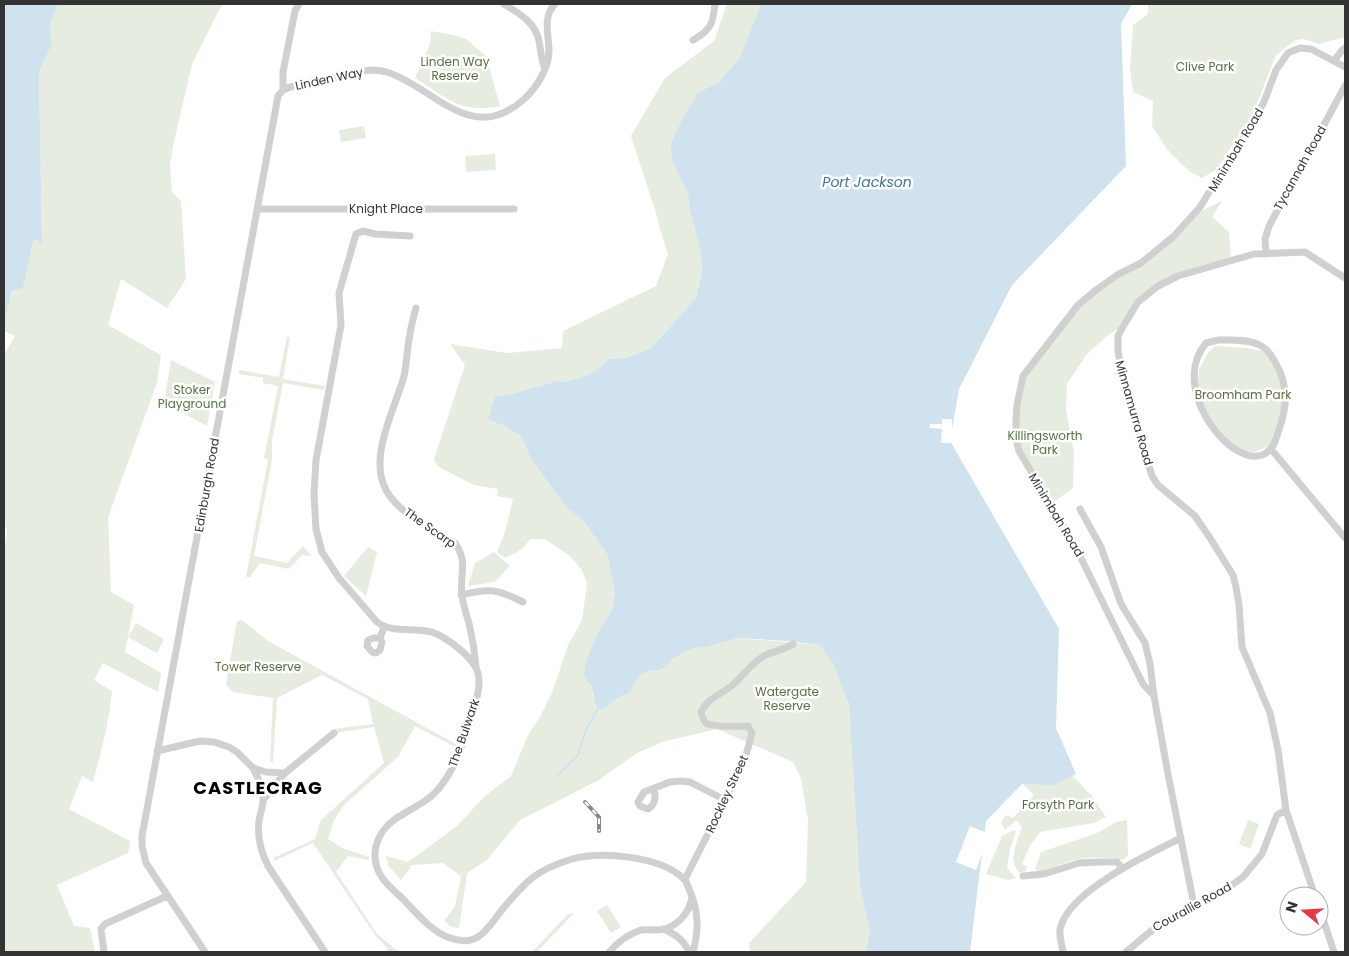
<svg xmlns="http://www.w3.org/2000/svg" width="1349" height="956" font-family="Poppins,sans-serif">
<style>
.green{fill:#e6ecdf}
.water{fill:#cfe2ee}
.pier{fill:#fff}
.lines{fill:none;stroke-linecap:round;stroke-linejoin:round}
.stream{stroke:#cfe2ee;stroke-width:2}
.street{stroke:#d0d0d0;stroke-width:7}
.rail-casing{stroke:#888;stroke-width:4}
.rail{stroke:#fff;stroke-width:2;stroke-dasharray:5.5;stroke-linecap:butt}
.labels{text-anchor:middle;stroke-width:5;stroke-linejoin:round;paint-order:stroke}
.park-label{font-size:12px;fill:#56703f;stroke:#fff}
.street-label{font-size:12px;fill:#333;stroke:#fff}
.water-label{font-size:14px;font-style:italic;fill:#3f7597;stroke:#fff}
.district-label{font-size:18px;font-weight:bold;letter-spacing:1px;fill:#000;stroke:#fff}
</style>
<rect width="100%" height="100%" fill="#fff"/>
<path class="green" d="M58,4h164l-30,60 -19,82 -3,20 2,26 9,9 5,78 -19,29 -46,-29 -13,46 53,30 -4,28 -49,134 3,75 23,13 -9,47 36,21 -3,19 -55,-29 -9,17 18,11c-3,32 -11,61 -19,91l-11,-6 -13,33 61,32 -2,12 -71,32 17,41 16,2 5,24h-91v-401l3,-19 -3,-12v-165l11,-19 -11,-5v-8l8,-32 11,-3 11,-49 8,3 -3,-170 13,-28 -2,-20z
M727,4h34l-21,53 -20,24 -22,12 -26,68 16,33 2,16 11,43 1,19 -6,26 -45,50 -25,10 -18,1 -12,12 -16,7 -15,4 -8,-1 -46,13 -16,3 10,29 17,11 8,20 34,48 21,18 22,31 8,39 -3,17 -14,22 -12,29 7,35 15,10 10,-8 13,-6 3,-8 7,-9 9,-5h9l7,-3 6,-8 22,-11 13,-1 31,-9 82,7 14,21 15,39 11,183 10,43 -4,21h-116l-1,-9 57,-61 2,-62 -7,-41 -8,-17 -76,-33 -55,13 -27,12 -36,26 -79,40 -33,40 -20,13 -8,55 -8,-1 -7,-6 11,-15 6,-30 -18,-13 -31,2 -11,15 -13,-15 -2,-9 22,6 49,-36 27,-29 27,-21 17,-41 12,-18 13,-27 15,-45 14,-25 5,-36 -5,-14 -12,-14 -25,-17h-14l-12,12 -14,7 -8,-6 8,-20 8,-33 -16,-3 1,-7 -24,-4 -37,-19 -3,-7 31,-94 -15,-21 57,9 55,-5 1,-17 93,-45 12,-32 -9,-28 -3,-13 -25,-77 34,-58 49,-37z
M1148,4h197v33l-26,7 -15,-5 -8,1 -20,15 -23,59 -37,56 -14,8 -12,-6 -23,-23 -15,-23 1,-25 -20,-9 -3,-23 3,-44 15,-11z
M431,31l22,4 13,4 20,17 14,50c-40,8 -53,-8 -85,-28l15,-34z
M364,126l2,12 -25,4 -2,-12z
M495,154l1,16 -30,2 -1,-16z
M1222,201l-10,16 17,15 2,28 -62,21 -23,14 -24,31 -15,10 -20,18 -20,30 -1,26 8,42 -1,36 -18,13 -17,-17 -19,-33 -2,-46 6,-29 45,-60 28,-26 41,-21 56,-54z
M287,337h3l-7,42 42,7 -1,4 -41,-7 -11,57v20l-18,96 33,7 16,-17 9,10 -10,-1 -13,14 -29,-6 -10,14h-4l22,-117 -4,-2 14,-72 -15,-3v-5l-24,-4v-4l40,7z
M1215,346l32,2 16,3 11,14 13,35 -8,26 -10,20 -14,6 -15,-1 -31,-27 -12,-35 2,-20 9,-16z
M171,360l44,22 -8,44 -43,-23z
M368,547l9,5 -11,44 -22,-20z
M494,552l16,14 -15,16 -27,4 7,-23z
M242,620l26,21 188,103 -1,3 -40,-21 -17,31 -54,48 -10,15 -6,19 16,10 25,8v3l-21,-4 -12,16 41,62 22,18h-14l3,-3 -13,-14 -62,-92 -39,18 -1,-3 42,-19 6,-19 63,-57 -10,-36 -40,6v-4l39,-5 -5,-25 -46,-24 -45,23 -4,64h-3l3,-64 -40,-6 -7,-7 11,-64z
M136,623l28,16 -7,14 -29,-16z
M1071,774l20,21 15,22 -12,6 -54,9 -10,14 -8,18 5,2 -1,5 -6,2c-13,-10 -3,-33 2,-45l-5,-8 -12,10 -4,-7 5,-8 7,3 21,-23 -12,-12z
M1127,820l1,35 -5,5c-18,-3 -37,-4 -55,2 -10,3 -20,8 -30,10l-3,-3 6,-17 54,-18 21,-12z
M1248,820l11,4 -9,25 -11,-5z
M1014,830l2,2 -6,17 -3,19 9,10 -8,2 -22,-6 16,-38z
M607,905l14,22 -10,6 -14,-22z
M574,913l-37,39h-5l36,-38z"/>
<path class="water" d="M4,4h54l-8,20 2,20 -13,28 3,171 -8,-4 -11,49 -11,3 -8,32z
M761,4h371l-11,20 5,142 -114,119 -53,104 -9,52 109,188 -3,99 20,46 -22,11 -32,-1 -36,37 -16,131h-104l4,-21 -10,-43 -11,-183 -15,-39 -14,-21 -33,-4 -49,-3 -31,9 -13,1 -22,11 -6,8 -7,3h-9l-9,5 -7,9 -3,8 -13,6 -10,8 -6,3 -6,-4 -5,-20 -7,-9 2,-15 12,-29 14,-22 3,-17 -8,-39 -22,-31 -21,-18 -34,-48 -8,-20 -17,-11 -17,-7 7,-22 16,-3 46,-13 8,1 15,-4 16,-7 12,-12 18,-1 25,-10 45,-50 6,-26 -1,-19 -11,-43 -2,-16 -16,-33 -1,-18 11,-23 16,-27 22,-12 20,-24z"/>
<path class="pier" d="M942,419h10v24h-11l1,-14 -12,-1v-4h12z
M970,826l17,7 -1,10 -10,27 -20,-8z"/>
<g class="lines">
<path class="stream" d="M557,776l21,-21 8,-25 13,-23"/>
<path class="street" d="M504,4c16,10 31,18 35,37 2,10 2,19 6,28
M693,40c18,-10 20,-16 22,-36
M1334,61l8,-11 3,-2
M283,90c14,-7 33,-9 48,-12 14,-3 28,-7 41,-8 5,0 11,1 15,2 47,15 84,74 136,28 13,-11 26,-32 26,-49 0,-16 -7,-34 6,-47
M259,209h255
M410,236l-35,-2 -12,-3 -7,3 -17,59 2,32 -25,135 -2,35 2,34 6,23 17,26 38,44c15,11 32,6 50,9 15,2 40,22 48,35 8,13 2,34 -3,47 -8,26 -15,53 -32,74 -11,15 -31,22 -46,33 -18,13 -25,36 -13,56 5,8 13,15 20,21 14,14 29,34 49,41 28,10 37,-9 51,-27 9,-11 20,-24 31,-33 10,-8 27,-15 40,-19 29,-8 89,-3 112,20 2,2 4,7 5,10 10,22 10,41 4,63
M1266,254l-1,-15 4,-13 76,-140
M416,308c-2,8 -5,17 -6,26 -3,14 -3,28 -6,42 -9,33 -36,81 -18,114 12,23 47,40 69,53 14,20 4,31 7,52 1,12 6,22 8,33 3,13 5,26 6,39
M1218,340c12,0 28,-1 39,4 7,2 13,9 17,16 18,29 12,53 0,84 -25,46 -111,-50 -68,-101z
M1271,449l74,89
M1080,509l21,38 20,57 24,39 5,21 4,32 14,78 26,131
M461,595c29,-7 36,-6 62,7
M380,638h-6l-6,2 -1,6 5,6 4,1 4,-3 2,-8 -2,-4 4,-11
M1154,696l-11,-12 -70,-142 -54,-91 -3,-12v-19l1,-15 6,-29 55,-71 18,-15 21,-15 24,-12 33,-27 26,-29 54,-87 10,-18 12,-32 12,-17 12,-5 11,1 34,18
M157,751l43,-10 14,1 15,5 8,5 16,16 13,4 19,1 49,-40
M253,768c5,9 9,19 10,29 1,8 -3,16 -4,24 -2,16 2,31 9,45l57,86
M653,789c4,7 2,16 -5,20l-8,-3 -2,-4 6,-10 26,-10 11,-1 9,1 35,18
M263,800l22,-27
M1023,876l21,-2 35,-11 20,-1h18l5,6
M685,879l59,-116 8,-30 -4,-7c-10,0 -33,2 -42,-3 -3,-3 -4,-7 -5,-11 7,-14 17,-16 29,-25 12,-9 20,-23 34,-31 9,-5 20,-6 29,-12
M1315,896l-29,-86 -8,-60 -8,-37 -28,-66 -3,-42 -3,-18 -3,-12 -23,-37 -15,-22 -37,-31 -6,-9 -27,-89 -7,-36v-15l3,-6 17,-28 20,-16 20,-10 76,-22 51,-2 40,26
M1319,907l15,45
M664,929c12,6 20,11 25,23
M104,952l-3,-23 4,-5 62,-28
M205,952l-59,-89 -4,-17v-10l136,-740 5,-6v-18l12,-61 4,-7
M609,952c9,-10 19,-18 32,-22 8,-1 17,1 24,-1 15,-5 25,-18 27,-32
M1063,952c-1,-7 -4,-15 -3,-23 8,-38 89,-75 121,-91
M1126,952l37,-31 62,-31 18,-13 19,-23 15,-39 9,-5"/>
<defs>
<path id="rail" d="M585,802l14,15v14"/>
</defs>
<use href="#rail" class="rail-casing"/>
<use href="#rail" class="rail"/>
</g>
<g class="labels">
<g class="park-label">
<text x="455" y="66">Linden Way<tspan x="455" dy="14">Reserve</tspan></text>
<text x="1205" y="71">Clive Park</text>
<text x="192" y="394">Stoker<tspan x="192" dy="14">Playground</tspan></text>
<text x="1243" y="399">Broomham Park</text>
<text x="1045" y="440">Killingsworth<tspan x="1045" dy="14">Park</tspan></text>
<text x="258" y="671">Tower Reserve</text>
<text x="787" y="696">Watergate<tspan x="787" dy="14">Reserve</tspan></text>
<text x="1058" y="809">Forsyth Park</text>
</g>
<g class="street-label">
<text transform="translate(329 79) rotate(-12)" y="4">Linden Way</text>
<text transform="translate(1236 150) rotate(-59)" y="4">Minimbah Road</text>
<text transform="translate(1300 168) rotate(-61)" y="4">Tycannah Road</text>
<text x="386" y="213">Knight Place</text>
<text transform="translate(1134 413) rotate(74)" y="4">Minnamurra Road</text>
<text transform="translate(207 485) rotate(-80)" y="4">Edinburgh Road</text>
<text transform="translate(1056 515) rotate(59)" y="4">Minimbah Road</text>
<text transform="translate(430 528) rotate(35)" y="4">The Scarp</text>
<text transform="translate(464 733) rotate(-71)" y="4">The Bulwark</text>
<text transform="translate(727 794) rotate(-65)" y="4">Rockley Street</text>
<text transform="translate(1192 907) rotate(-29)" y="4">Courallie Road</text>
</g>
<g class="water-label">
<text x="867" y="187">Port Jackson</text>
</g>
<g class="district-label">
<text x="258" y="794">CASTLECRAG</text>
</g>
</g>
<rect width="1349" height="956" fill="none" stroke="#333333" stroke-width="10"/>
<g transform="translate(1304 911) rotate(288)"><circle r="24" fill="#ffffff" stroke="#adadad"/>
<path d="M0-4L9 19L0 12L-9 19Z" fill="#e63946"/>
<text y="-8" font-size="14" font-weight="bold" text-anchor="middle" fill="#333333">N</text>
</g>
</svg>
